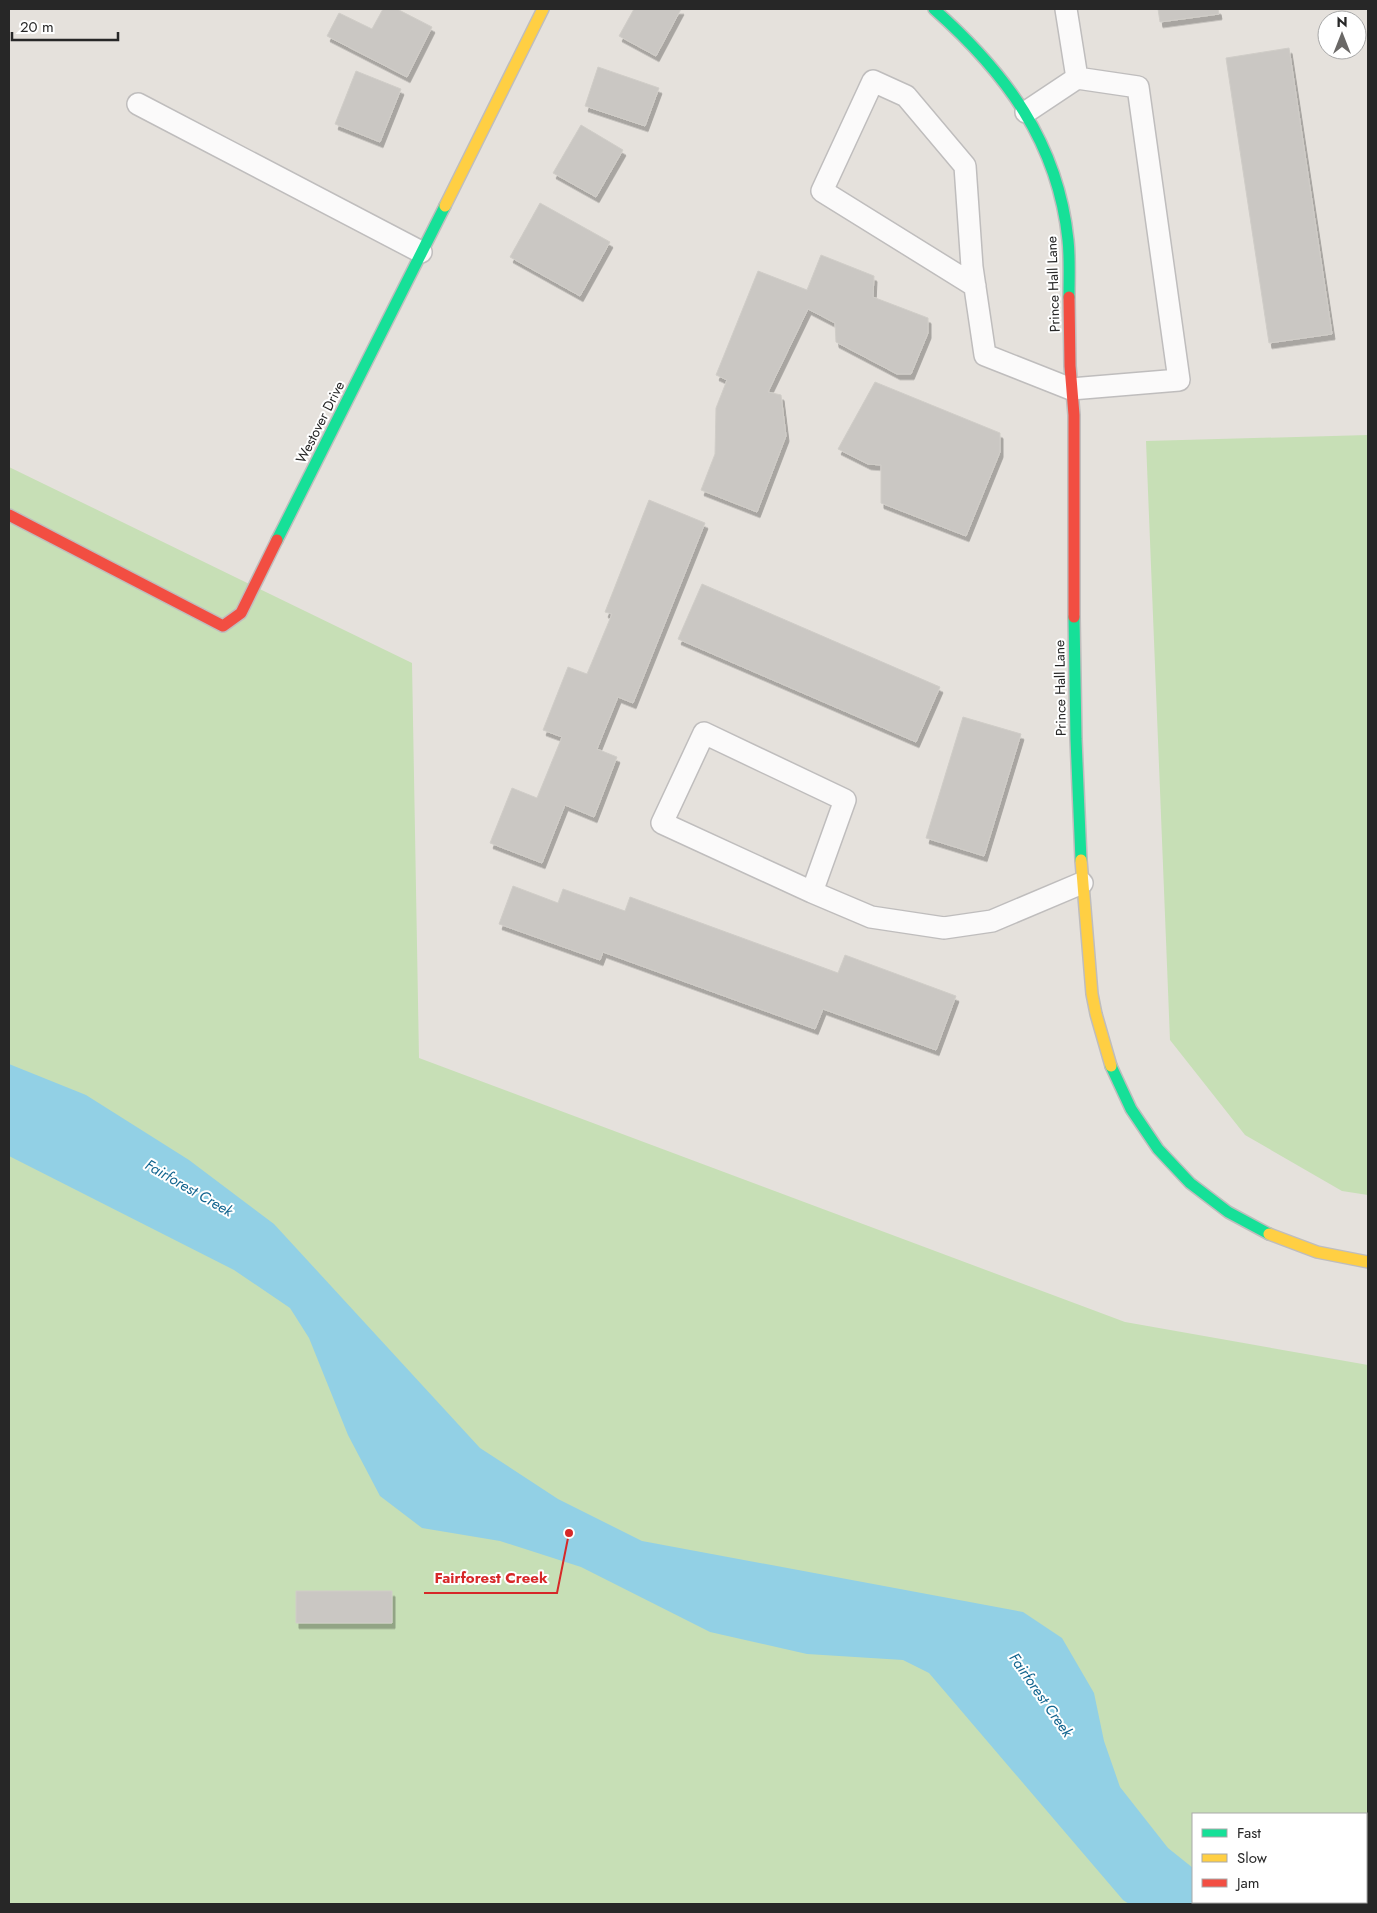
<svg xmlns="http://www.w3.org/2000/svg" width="1377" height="1913" font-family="Jost,sans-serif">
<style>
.green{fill:#c7dfb6;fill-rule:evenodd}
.water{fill:#92d0e5}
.building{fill:#cac7c3;stroke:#d0cdc8;filter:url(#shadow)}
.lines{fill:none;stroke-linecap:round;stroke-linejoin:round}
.lane-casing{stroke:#bfbdbd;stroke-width:24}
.fast-casing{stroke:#bfbdbd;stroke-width:14}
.slow-casing{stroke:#bfbdbd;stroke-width:14}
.jam-casing{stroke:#bfbdbd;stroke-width:14}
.lane{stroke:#fbfafa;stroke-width:21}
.fast{stroke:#16e098;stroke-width:11}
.slow{stroke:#ffcf43;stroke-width:11}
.jam{stroke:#f24e42;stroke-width:11}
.labels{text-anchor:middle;stroke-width:4;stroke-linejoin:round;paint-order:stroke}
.street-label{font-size:14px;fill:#272727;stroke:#fff}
.water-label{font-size:15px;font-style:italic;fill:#12658f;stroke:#fff}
.leader{fill:none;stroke:#d62828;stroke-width:2}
.callout-dot{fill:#d62828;stroke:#fff;stroke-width:2}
.callout-label{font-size:15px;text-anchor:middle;font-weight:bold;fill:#d62828;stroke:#fff;stroke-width:4;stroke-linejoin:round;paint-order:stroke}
</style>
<defs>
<filter id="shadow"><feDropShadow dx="3" dy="5.5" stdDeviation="0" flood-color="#0004"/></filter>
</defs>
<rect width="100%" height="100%" fill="#e5e1dc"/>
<path class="green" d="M1368,435v760l-26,-4 -97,-56 -75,-95 -24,-599z
M9,467l403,196 7,395 706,264 243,43v539h-1359zM1193,1814h173v88h-173z"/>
<path class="water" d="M9,1064l77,31 103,65 85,64 206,224 78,51 84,42 381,71 39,26 32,55 10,48 16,46 48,61 25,20v34h45l5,2h-114l-6,-4 -194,-227 -26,-13 -96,-6 -97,-22 -129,-65 -81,-26 -78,-13 -42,-32 -32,-61 -39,-97 -19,-30 -56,-38 -225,-114z"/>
<path class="building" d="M383,9h14l35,18 -25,50 -80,-41 12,-23 33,16z
M634,9h47l-25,47 -37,-20z
M1158,9h60l1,5 -59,8z
M1289,48l43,286 -63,9 -43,-285z
M598,67l61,21 -14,38 -60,-20z
M356,71l45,18 -21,53 -45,-18z
M581,125l42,25 -27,47 -43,-24z
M540,203l70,39 -30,54 -70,-39z
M821,255l53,21 -1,21 55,21v15l-17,41h-14l-61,-32 -1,-19 -27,-14 -40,83 13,3 5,41 -29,76 -56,-22 14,-36 1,-46 11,-28 -11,-5 42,-104 49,19z
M875,382l125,51v19l-34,84 -85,-33v-38l-13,-1 -30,-15z
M649,500l56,23 -72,180 -15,-6 -21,52 20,8 -23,60 -29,-12 -23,58 -52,-20 22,-55 25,10 25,-61 -19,-7 25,-63 19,7 25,-60 -7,-2z
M702,584l238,103 -24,55 -238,-103z
M963,717l58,17 -37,122 -58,-18z
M513,886l45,17 5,-14 62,22 5,-14 208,76 7,-18 111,41 -20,54 -113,-41 -8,20 -212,-77 -3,8 -101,-36z
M296,1591h96v32h-96z"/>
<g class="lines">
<defs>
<path id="lane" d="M138,104l283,148
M1026,112l51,-34 -11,-69
M975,286l-153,-95 51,-110 33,15 59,70 7,101 13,88 86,34 108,-9 -41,-293 -61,-9
M812,892l33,-92 -141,-67 -42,90 150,69 59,25 73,11 48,-7 90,-38"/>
<path id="fast" d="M934,9c71,63 124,133 134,231 2,18 1,38 1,57
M277,540l168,-334
M1074,617l2,122 5,121
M1111,1066l20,43 27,40 32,34 38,29 41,22"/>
<path id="slow" d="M445,206l98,-197
M1081,860l11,134 4,20 15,52
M1269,1234l48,18 51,10"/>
<path id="jam" d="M1069,297l1,69 4,49v202
M9,515l214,111 18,-13 36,-73"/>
</defs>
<use href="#lane" class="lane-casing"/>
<use href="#fast" class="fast-casing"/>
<use href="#slow" class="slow-casing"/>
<use href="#jam" class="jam-casing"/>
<use href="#lane" class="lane"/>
<use href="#fast" class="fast"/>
<use href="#slow" class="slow"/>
<use href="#jam" class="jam"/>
</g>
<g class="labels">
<g class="street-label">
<text transform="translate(1053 284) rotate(-92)" y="5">Prince Hall Lane</text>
<text transform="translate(320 422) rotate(-63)" y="5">Westover Drive</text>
<text transform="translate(1060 688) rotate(-91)" y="5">Prince Hall Lane</text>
</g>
<g class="water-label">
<text transform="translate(189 1188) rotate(30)" y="5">Fairforest Creek</text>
<text transform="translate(1041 1695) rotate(55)" y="5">Fairforest Creek</text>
</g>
</g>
<path class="leader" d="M569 1533L557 1593H424"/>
<circle class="callout-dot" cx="569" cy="1533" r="5"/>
<g class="callout-label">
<text x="491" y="1583">Fairforest Creek</text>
</g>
<rect width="1377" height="1913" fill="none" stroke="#272727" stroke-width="20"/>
<rect x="1192" y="1813" width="175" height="90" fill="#ffffff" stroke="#a9a9a9"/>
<rect x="1202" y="1829" width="25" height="8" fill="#16e098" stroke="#a9a9a9"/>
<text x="1237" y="1838" font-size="15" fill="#272727">Fast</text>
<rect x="1202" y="1854" width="25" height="8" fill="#ffcf43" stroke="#a9a9a9"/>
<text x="1237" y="1863" font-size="15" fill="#272727">Slow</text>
<rect x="1202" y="1879" width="25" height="8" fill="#f24e42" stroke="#a9a9a9"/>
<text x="1237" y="1888" font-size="15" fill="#272727">Jam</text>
<g transform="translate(1342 35)"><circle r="24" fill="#ffffff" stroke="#a9a9a9"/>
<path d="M0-4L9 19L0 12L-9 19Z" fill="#6a6866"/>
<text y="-8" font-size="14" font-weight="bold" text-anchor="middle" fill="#272727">N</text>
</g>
<path d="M12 32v8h106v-8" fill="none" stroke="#272727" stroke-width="2.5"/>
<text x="20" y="32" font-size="15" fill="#272727" stroke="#ffffff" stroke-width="4" paint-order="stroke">20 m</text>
</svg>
